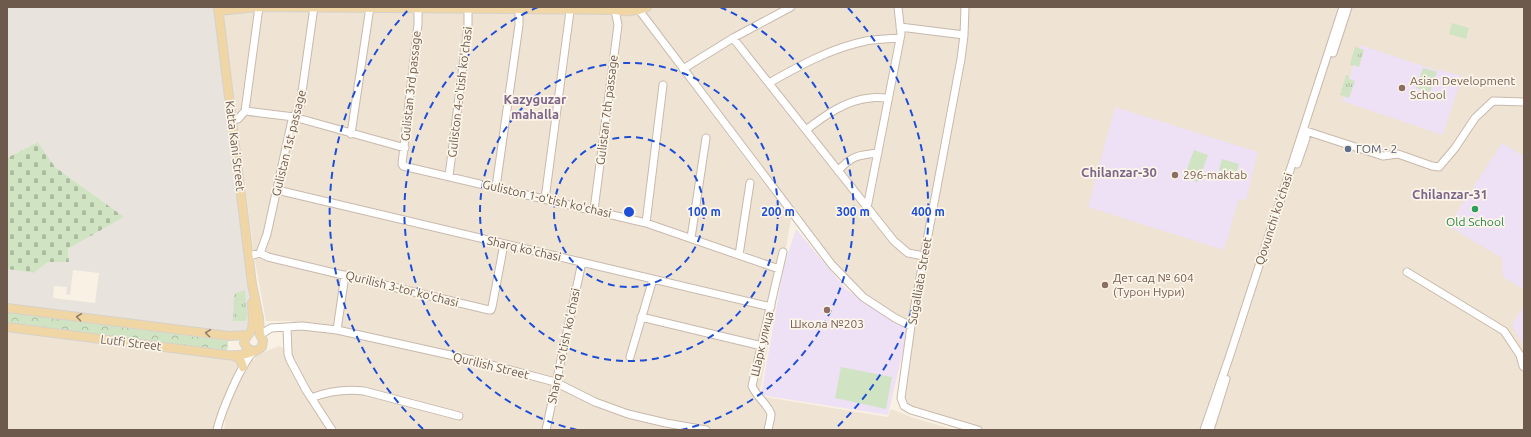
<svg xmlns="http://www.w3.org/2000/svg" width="1531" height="437" font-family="Ubuntu,sans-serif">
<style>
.residential{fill:#efe3d3}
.industrial{fill:#e9e3de;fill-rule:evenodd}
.education{fill:#eee0f5}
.grass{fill:url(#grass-tufts)}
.forest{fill:url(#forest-crowns)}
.cemetery{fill:url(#cemetery-stones)}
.park{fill:#d0e4c4}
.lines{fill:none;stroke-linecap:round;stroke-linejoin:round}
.minor-casing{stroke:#c8b9ac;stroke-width:9}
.major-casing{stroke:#d6d1cd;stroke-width:10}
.minor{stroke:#fff;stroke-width:7}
.major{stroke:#efd6a4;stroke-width:8}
.oneway{stroke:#947f67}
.ring{fill:none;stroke:#1d4ed8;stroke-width:2;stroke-dasharray:7 5}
.education-dot{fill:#8d6e63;stroke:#fcf5e9;stroke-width:1.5}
.service-dot{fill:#5c6f8a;stroke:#fcf5e9;stroke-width:1.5}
.leisure-dot{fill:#2e9e5b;stroke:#fcf5e9;stroke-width:1.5}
.labels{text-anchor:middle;stroke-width:3.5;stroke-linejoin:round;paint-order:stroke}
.education-label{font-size:12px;fill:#785e54;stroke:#fcf5e9;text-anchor:start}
.street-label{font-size:12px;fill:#6d5a4d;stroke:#fcf5e9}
.service-label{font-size:12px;fill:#4e5e75;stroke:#fcf5e9;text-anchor:start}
.leisure-label{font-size:12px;fill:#27864d;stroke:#fcf5e9}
.neighbourhood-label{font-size:13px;font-weight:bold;fill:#7e658a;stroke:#fcf5e9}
.centre{fill:#1d4ed8;stroke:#fcf5e9;stroke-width:2}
.ring-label{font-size:12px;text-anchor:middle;font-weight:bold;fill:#1d4ed8;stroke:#fcf5e9;stroke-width:3.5;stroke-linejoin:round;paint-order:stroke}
</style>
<defs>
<pattern id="grass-tufts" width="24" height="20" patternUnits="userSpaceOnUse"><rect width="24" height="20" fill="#d0e4c4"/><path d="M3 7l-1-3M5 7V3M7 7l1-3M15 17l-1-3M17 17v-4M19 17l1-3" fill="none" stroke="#adbca1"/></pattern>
<pattern id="forest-crowns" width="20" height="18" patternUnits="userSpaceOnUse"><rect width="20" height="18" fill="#d0e4c4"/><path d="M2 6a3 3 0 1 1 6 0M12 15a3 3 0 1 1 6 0" fill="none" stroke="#adbca1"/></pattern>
<pattern id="cemetery-stones" width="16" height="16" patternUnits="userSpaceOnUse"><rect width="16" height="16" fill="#d0e4c4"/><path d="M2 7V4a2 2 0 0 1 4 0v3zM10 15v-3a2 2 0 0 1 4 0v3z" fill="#adbca1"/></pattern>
</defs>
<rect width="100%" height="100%" fill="#f9f1e3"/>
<path class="residential" d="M221,7h389l5,9h23l153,203 -32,177 129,21 3,-8 23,9 41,12h-731l2,-19 23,-51h6v-4l24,-10 12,5 1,-30h-26l-11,-60z
M647,7h877v423h-546l-76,-26 9,-78 -32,-18 -47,-43 -193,-255z
M7,327l220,28 15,8 -25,67h-210z"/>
<path class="industrial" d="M7,7h211l34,277v43l-4,7 -241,-26v-39l27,4 14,-11h21l-1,-13 56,-32 -69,-50 -17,-25 -31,16zM73,270l26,3 -4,30 -42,-5 1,-12 13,1 -1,7 4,1z"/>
<path class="education" d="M1360,45l78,26 1,-2 23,7 -19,59 -101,-34z
M1115,107l143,45 -12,48 -7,-1 -15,51 -136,-43z
M1502,143l22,13v134l-21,-13 -1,-19 -54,-32z
M796,229l50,60 62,41 -20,85 -127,-20 23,-129z
M1524,305v42l-12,-22z"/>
<path class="grass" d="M1355,47l9,3 -5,17 -9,-3z
M1346,75l3,1v3l6,2 -6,17 -9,-3z
M245,290l2,28 -2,3h-12l1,-27z"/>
<path class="forest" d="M7,312l221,29 -1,10 -220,-28z"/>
<path class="cemetery" d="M38,142l17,25 69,50 -56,32 1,13h-21l-14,11 -27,-4v-111z"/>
<path class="park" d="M1452,23l17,5 -3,11 -17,-5z
M1423,68l14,4 -7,20 -14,-4z
M1194,150l14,5 -10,27 -14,-5z
M1222,159l17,5 -3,11 -17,-5z
M841,367l51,10 -6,32 -51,-11z"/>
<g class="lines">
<defs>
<path id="minor" d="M418,7v17l-16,140 1,2 243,57 133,46
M965,7l-1,28 -3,24 -50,267 -10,72 3,8 7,4 67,20
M639,10l193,255 31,32 32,21 16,8
M900,27l64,8
M733,38l161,203 14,12 16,3
M1333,53l15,-46
M683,69l50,-31 58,-31
M769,83c30,-17 62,-35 97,-42 11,-2 23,-2 34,-3
M245,111l14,-104
M231,121l7,-2 7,-8 49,6 111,31
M806,130c18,-14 40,-30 64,-32 6,-1 12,0 18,0
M1303,130l80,26 15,-2 34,12 7,1 16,-19 20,-30 18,-17 31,1
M351,134l19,-127
M1297,164l9,-26
M838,171c13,-15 20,-16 40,-18
M449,176l19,-150v-19
M496,187l23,-162v-18
M277,190l494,117
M545,199l25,-188
M867,208l34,-174 -3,-27
M594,210l24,-185 -3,-15 -2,-3
M646,223l17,-138
M691,238l15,-100
M260,253l7,-19 25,-114 8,-14 14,-99
M739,255l11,-72
M249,256l11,-3 8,4 221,53h2l1,-3 12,-63
M1407,272l97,59 16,24 3,11 1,1
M641,317l121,29
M287,327l1,27 2,6 16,30 26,40
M337,330l8,-55
M260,335l11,-7 31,-2 35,4 140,31 78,21 40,20 33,12 38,9 40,7
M630,357l23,-78
M311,398c18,-7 34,-9 53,-7l95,25
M217,430c4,-18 24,-66 37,-79
M546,430l36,-168
M768,430c1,-5 3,-12 3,-16 -2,-8 -15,-18 -19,-28l31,-134
M1204,430l26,-75 113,-348
M1210,430l16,-51"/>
<path id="major" d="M218,11l41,-4 356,3c12,2 21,2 32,-3
M252,303c0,8 2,18 0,26 -2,6 -7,7 -8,14l4,6 7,2
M7,308l222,28 18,-1
M7,327l220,28c10,1 27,-1 35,-8l1,-7 -3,-5 -1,-17 -7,-34 -34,-277
M233,356l7,3 3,8"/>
</defs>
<use href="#minor" class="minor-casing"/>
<use href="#major" class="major-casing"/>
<use href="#minor" class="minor"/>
<use href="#major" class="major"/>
</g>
<defs><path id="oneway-chevron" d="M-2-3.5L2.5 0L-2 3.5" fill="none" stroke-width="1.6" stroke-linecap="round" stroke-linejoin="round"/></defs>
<g class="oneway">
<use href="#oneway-chevron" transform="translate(79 317) rotate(-173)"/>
<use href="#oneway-chevron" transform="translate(208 333) rotate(-173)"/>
</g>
<g class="ring">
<circle cx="629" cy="212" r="75"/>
<circle cx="629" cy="212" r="149"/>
<path d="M577 430A224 224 0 0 1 538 7M720 7A224 224 0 0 1 681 430"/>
<path d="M423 429A299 299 0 0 1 410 8M848 8A299 299 0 0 1 835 429"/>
</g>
<g class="education-dot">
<circle cx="1402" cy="88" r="4"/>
<circle cx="1175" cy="175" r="4"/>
<circle cx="1105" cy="285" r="4"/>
<circle cx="827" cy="310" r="4"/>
</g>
<circle class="service-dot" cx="1348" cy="149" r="4"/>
<circle class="leisure-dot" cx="1475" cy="209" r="4"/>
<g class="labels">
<g class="education-label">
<text x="1410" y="85">Asian Development<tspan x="1410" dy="14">School</tspan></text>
<text x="1183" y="179">296-maktab</text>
<text x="1113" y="282">Дет сад № 604<tspan x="1113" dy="14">(Турон Нури)</tspan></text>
<text x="827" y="328" text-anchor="middle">Школа №203</text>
</g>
<g class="street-label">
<text transform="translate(411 86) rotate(-84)" y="4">Gulistan 3rd passage</text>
<text transform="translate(460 92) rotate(-83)" y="4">Guliston 4-o'tish ko'chasi</text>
<text transform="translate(607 110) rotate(-83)" y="4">Gulistan 7th passage</text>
<text transform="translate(289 143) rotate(-76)" y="4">Gulistan 1st passage</text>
<text transform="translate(235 146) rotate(83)" y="4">Katta Kani Street</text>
<text transform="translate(547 199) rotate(13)" y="4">Guliston 1-o'tish ko'chasi</text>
<text transform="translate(1274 219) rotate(-72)" y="4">Qovunchi ko'chasi</text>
<text transform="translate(524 249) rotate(13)" y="4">Sharq ko'chasi</text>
<text transform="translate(920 281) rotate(-80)" y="4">Sugalliata Street</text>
<text transform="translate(402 289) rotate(14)" y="4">Qurilish 3-tor ko'chasi</text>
<text transform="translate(131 343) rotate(7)" y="4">Lutfi Street</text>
<text transform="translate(762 344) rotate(-77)" y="4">Шарк улица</text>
<text transform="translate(564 346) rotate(-78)" y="4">Sharq 1-o'tish ko'chasi</text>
<text transform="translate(491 366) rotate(14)" y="4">Qurilish Street</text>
</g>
<g class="service-label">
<text x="1356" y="153">ГОМ - 2</text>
</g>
<g class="leisure-label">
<text x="1475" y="226">Old School</text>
</g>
<g class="neighbourhood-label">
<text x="535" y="104">Kazyguzar<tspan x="535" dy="15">mahalla</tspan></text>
<text x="1119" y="177">Chilanzar-30</text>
<text x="1450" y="199">Chilanzar-31</text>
</g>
</g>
<circle cx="629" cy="212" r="6" class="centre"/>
<g class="ring-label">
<text x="704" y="216">100 m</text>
<text x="778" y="216">200 m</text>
<text x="853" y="216">300 m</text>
<text x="928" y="216">400 m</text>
</g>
<rect width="1531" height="437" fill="none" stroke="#6d5a4d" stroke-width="16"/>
</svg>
